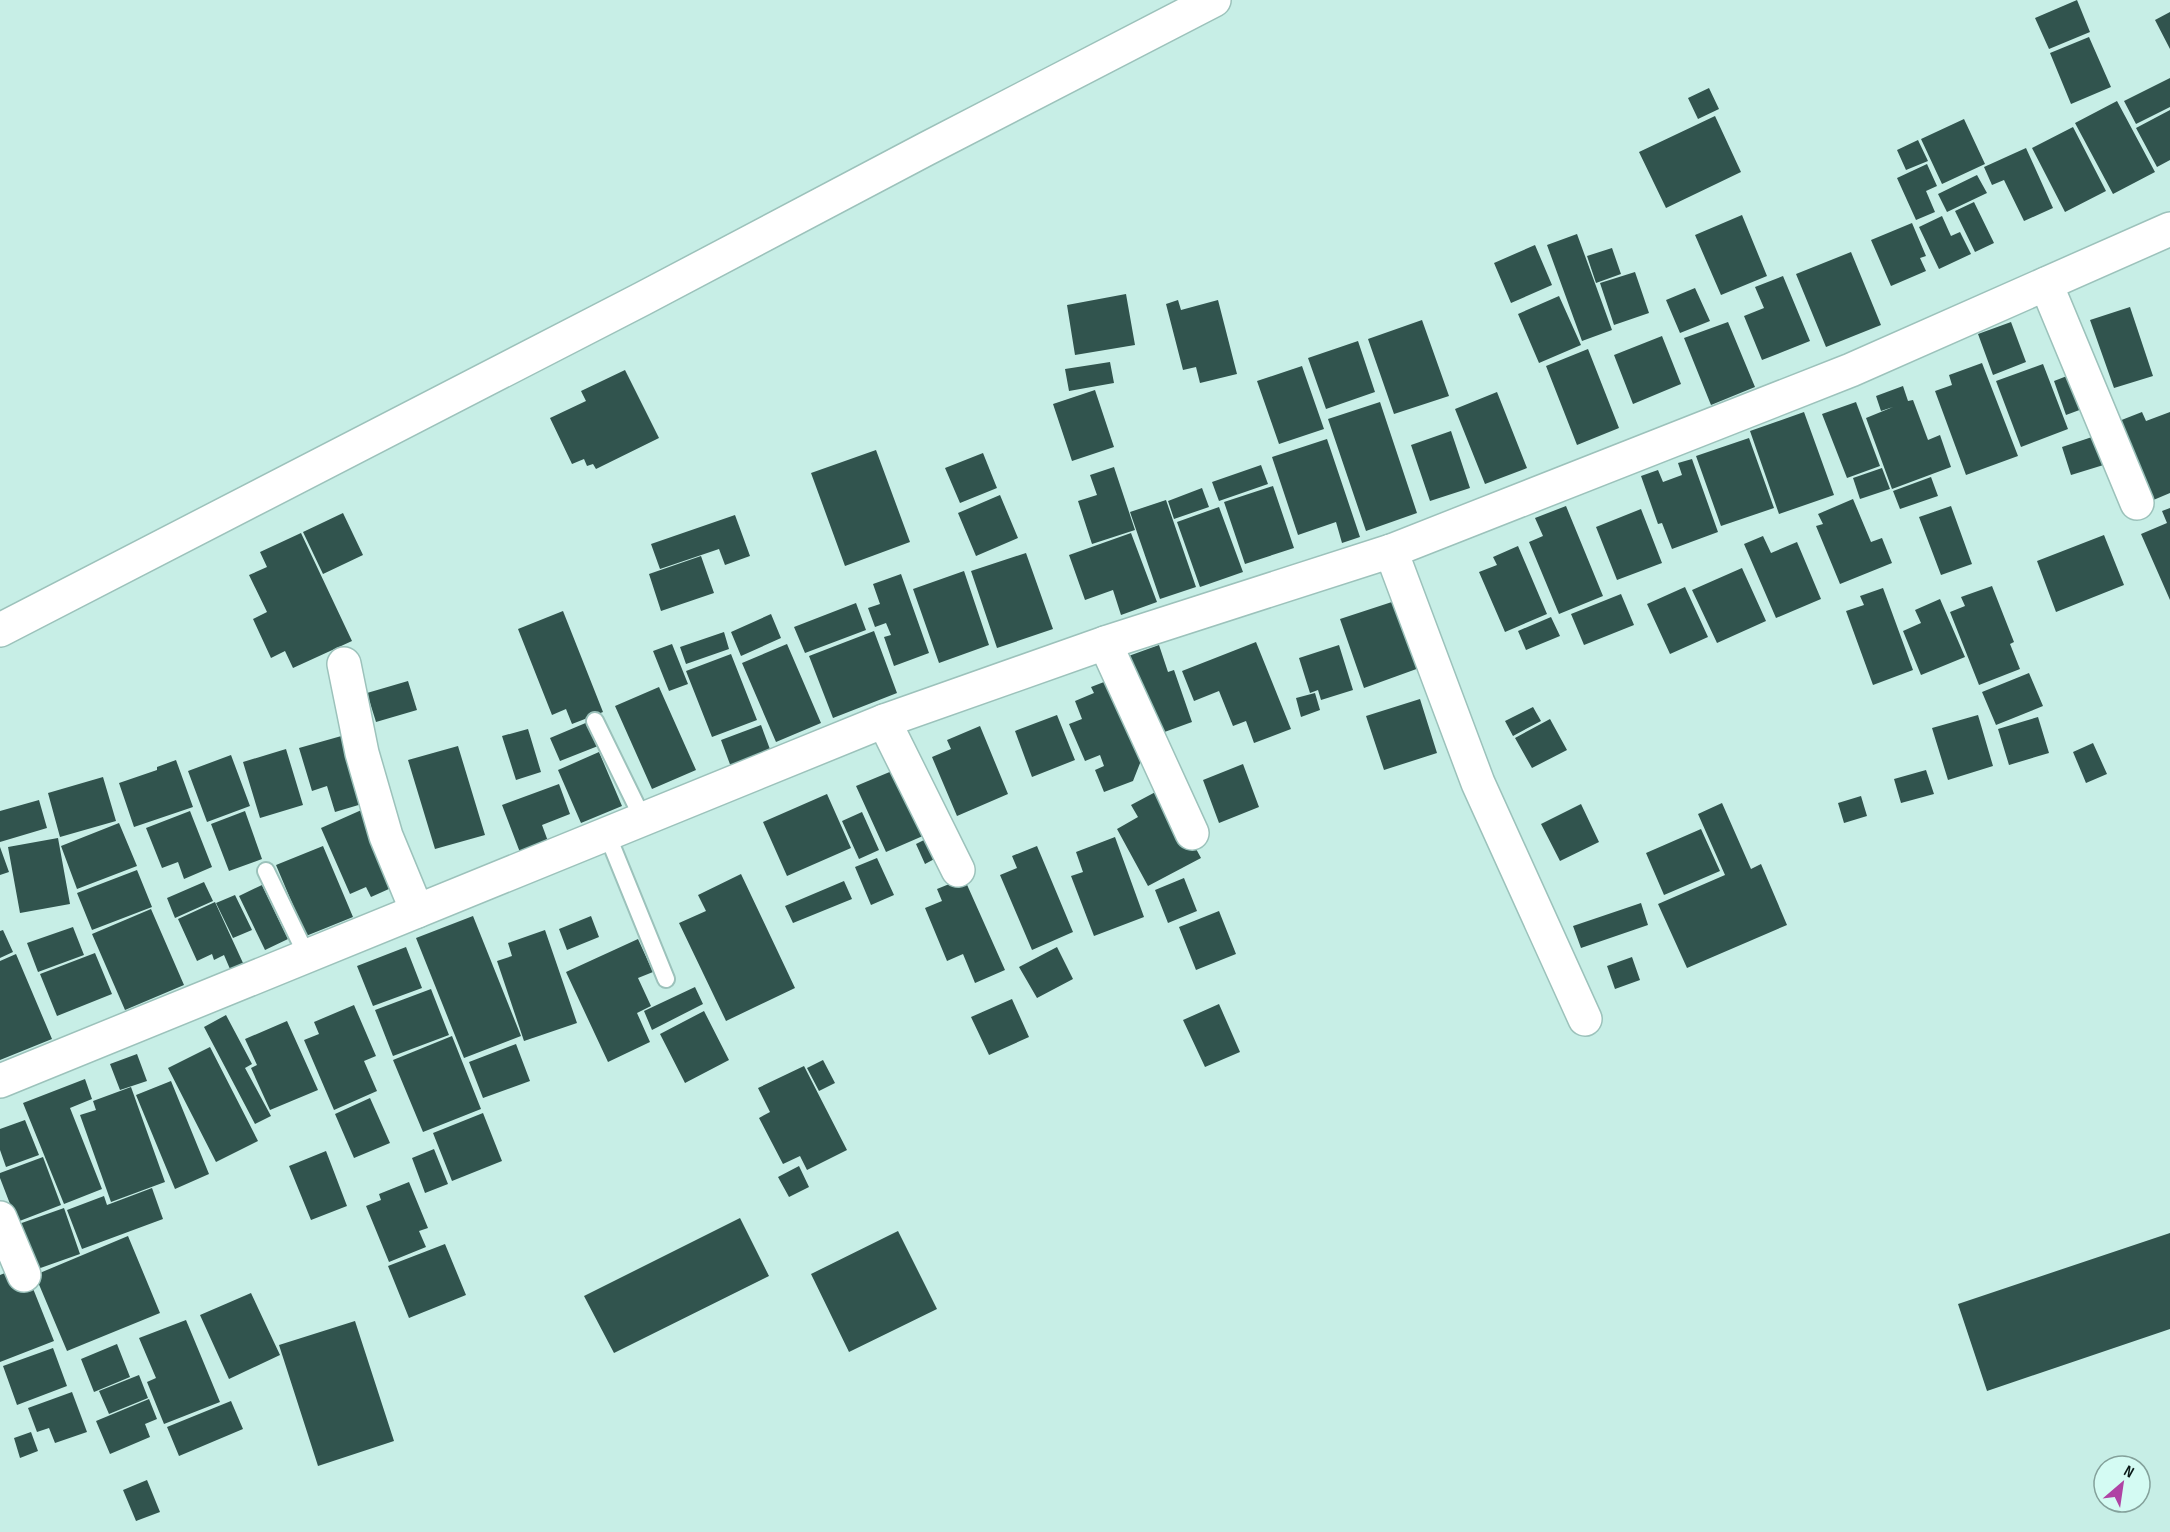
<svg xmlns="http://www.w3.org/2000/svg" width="2170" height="1532" font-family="'Sofia Sans Condensed',sans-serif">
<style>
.building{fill:#31544e}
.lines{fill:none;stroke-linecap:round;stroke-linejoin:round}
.service-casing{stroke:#9cc2bb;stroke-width:20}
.minor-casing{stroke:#9cc2bb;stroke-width:36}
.tertiary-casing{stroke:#9cc2bb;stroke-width:36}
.service{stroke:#fff;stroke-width:16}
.minor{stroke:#fff;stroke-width:33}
.tertiary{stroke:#fff;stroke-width:33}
</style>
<rect width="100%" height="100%" fill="#c7eee6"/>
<path class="building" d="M2077,0l13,32 -41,17 -14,-31z
M2170,12v37l-15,-29z
M2089,37l22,50 -40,17 -21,-51z
M2170,78v29l-34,17 -12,-23z
M1709,88l10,21 -21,10 -10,-21z
M2117,101l38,71 -42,22 -38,-71z
M2170,110v50l-13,7 -21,-39z
M1715,116l26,56 -75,36 -27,-56z
M1964,119l21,45 -43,20 -21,-45z
M2073,127l33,64 -41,21 -33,-64z
M1918,140l10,21 -22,9 -9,-20z
M2026,148l27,60 -29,13 -20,-41 -12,5 -8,-18z
M1927,164l10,22 -11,5 9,21 -19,8 -19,-42z
M1977,175l10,18 -40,19 -9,-18z
M1974,202l20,41 -19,9 -20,-41z
M1742,215l25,61 -46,19 -26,-60z
M1942,216l9,20 9,-4 11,22 -32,15 -20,-42z
M1912,223l14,33 -6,2 6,13 -35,15 -20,-46z
M1577,234l35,96 -30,11 -35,-96z
M1535,245l17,40 -41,18 -17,-40z
M1612,248l9,26 -25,9 -9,-27z
M1851,252l30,73 -55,22 -30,-73z
M1635,272l14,41 -35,12 -14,-42z
M1783,276l27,65 -48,19 -18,-44 20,-8 -9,-21z
M1695,288l15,33 -30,12 -14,-33z
M1126,294l9,51 -60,10 -8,-50z
M1559,296l22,49 -42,18 -21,-49z
M1178,300l3,10 37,-10 19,74 -37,9 -4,-16 -13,3 -17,-66z
M2130,307l23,69 -39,12 -24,-68z
M1422,320l27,76 -55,18 -26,-75z
M1728,322l27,65 -44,18 -27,-67z
M2011,322l15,40 -33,13 -15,-41z
M1662,336l19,48 -48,20 -19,-49z
M1358,341l17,51 -49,17 -18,-51z
M1588,349l31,79 -42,17 -31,-79z
M1110,362l4,21 -45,8 -4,-22z
M1982,363l36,93 -52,19 -31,-84 17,-6 -3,-10z
M2043,364l25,65 -47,18 -25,-66z
M1302,366l22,63 -45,15 -22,-63z
M625,370l34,68 -63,31 -3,-5 -6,2 -3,-7 -12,5 -22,-46 36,-17 -5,-10z
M2080,371l13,34 -27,10 -12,-34z
M1903,386l5,15 5,-1 15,40 12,-5 11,32 -59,22 -26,-71 27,-11 -12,4 -5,-15z
M1095,390l19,57 -42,14 -19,-57z
M1497,392l30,76 -42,16 -30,-75z
M1380,402l37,111 -51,18 -38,-112z
M1856,402l24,64 -33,12 -25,-64z
M1804,412l30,83 -55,19 -29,-83z
M2142,412l4,9 24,-9v81l-19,8 -32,-80z
M1451,431l19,57 -40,13 -19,-56z
M2101,434l9,29 -39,12 -9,-28z
M1749,438l25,70 -53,18 -25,-70z
M1327,439l33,98 -18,6 -6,-21 -38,13 -26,-78z
M876,450l34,92 -65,24 -34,-93z
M983,453l14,35 -37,15 -15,-35z
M1692,459l26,73 -46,17 -10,-26 -4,1 -17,-48 17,-6 5,12 19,-7 -4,-12z
M1261,465l7,19 -49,17 -7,-19z
M1114,467l21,63 -43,14 -14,-43 19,-6 -7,-20z
M1882,468l8,21 -30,10 -7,-21z
M1931,477l7,19 -38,13 -7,-18z
M1273,486l21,62 -49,16 -21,-62z
M1202,488l7,19 -35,12 -6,-18z
M1000,495l18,43 -42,18 -18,-43z
M1853,499l18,43 11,-4 10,25 -52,21 -24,-58 7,-2 -5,-10z
M1166,500l30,87 -36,12 -30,-87z
M1566,506l37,90 -44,18 -30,-72 14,-6 -8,-18z
M1951,506l21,58 -31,11 -22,-58z
M1219,507l24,65 -43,15 -23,-65z
M2170,508v92l-29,-66 26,-11 -5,-12z
M1641,509l21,54 -45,17 -21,-53z
M343,513l20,42 -40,19 -20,-42z
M735,515l15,41 -25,9 -6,-16 -59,20 -9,-25z
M301,533l51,108 -59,27 -8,-17 -14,7 -18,-39 14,-7 -18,-37 18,-8 -7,-15z
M1131,533l26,69 -36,13 -8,-25 -28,10 -16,-45z
M2104,535l20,50 -68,27 -19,-51z
M1763,536l8,17 26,-11 24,57 -45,19 -32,-74z
M1518,546l29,68 -42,18 -26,-60 18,-7 -4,-8z
M1026,553l27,76 -56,19 -26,-77z
M701,556l13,37 -53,18 -12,-37z
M1742,568l24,53 -49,22 -25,-53z
M964,571l25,74 -50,18 -26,-74z
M901,574l28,79 -35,13 -10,-29 7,-2 -5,-12 -11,4 -7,-19 12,-4 -7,-20z
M1992,586l22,56 -4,2 10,25 -41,16 -29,-73 15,-6 -4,-9z
M1685,587l23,50 -38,17 -23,-50z
M1883,588l30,82 -40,15 -27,-74 18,-6 -4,-9z
M1621,594l13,31 -50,20 -13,-31z
M1940,599l25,58 -44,18 -18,-44 18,-8 -6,-13z
M1398,600l24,67 -58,21 -24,-69z
M856,603l10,27 -61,23 -11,-26z
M563,611l40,101 -31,12 -6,-15 -14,6 -34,-86z
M771,614l10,24 -40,18 -10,-24z
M1551,617l9,19 -34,14 -8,-19z
M874,631l23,62 -64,25 -24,-62z
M724,632l5,17 -43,15 -6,-17z
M1256,642l35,87 -37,14 -8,-22 -13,5 -14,-35 -25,10 -12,-30z
M672,644l16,40 -19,7 -16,-40z
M787,644l34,79 -45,19 -34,-79z
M1159,645l9,27 6,-2 18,52 -33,12 -36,-76z
M1339,645l14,45 -32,10 -3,-10 -8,3 -11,-35z
M731,654l26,66 -45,17 -26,-66z
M2029,673l14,33 -47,19 -14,-33z
M1117,677l29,71 -13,33 -29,11 -9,-22 9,-4 -4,-11 -15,6 -16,-37 13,-5 -7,-18 19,-8 -3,-6z
M408,681l9,29 -41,12 -9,-29z
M659,687l37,83 -44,19 -37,-83z
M1315,693l5,17 -19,7 -5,-19z
M1420,699l17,54 -53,17 -18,-54z
M1533,707l8,14 -28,15 -8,-15z
M1057,715l18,45 -43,17 -17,-46z
M1978,715l15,51 -45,14 -16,-52z
M2038,717l11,36 -40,12 -11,-36z
M1550,719l17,31 -35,18 -17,-30z
M588,722l10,24 -38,15 -10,-23z
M761,725l10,27 -40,15 -10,-27z
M980,726l28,68 -51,22 -25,-59 19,-8 -4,-9z
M528,729l13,43 -25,8 -14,-44z
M352,733l20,68 -37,11 -8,-26 -15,5 -13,-43z
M2093,743l14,31 -21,9 -13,-31z
M458,746l27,89 -50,14 -27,-89z
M286,749l17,56 -43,13 -17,-56z
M599,752l23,54 -41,17 -23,-53z
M231,755l19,51 -43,16 -19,-51z
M176,760l17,47 -59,20 -15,-44 38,-13v-3z
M1243,764l16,43 -40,16 -16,-43z
M904,766l28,66 -46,20 -30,-66z
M1926,770l8,24 -33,9 -7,-24z
M103,777l13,44 -56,16 -12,-44z
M559,784l11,30 -28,11 7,19 -28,11 -19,-50z
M1163,788l38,70 -53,28 -31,-57 21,-12 -7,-12z
M827,794l24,54 -64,28 -24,-54z
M1861,796l6,20 -23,7 -6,-20z
M39,800l8,28 -47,14v-31z
M1722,803l29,66 10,-5 26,61 -100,43 -29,-64 67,-29 -27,-61z
M1581,804l18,38 -39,19 -19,-37z
M366,808l34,76 -29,13 -5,-10 -16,7 -29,-66z
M190,811l22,56 -28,12 -6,-17 -16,6 -16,-40z
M245,811l17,48 -33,12 -18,-47z
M862,812l17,38 -20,9 -17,-38z
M119,823l18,43 -60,23 -16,-43z
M1701,829l19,42 -56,24 -18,-42z
M932,836l10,19 -17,9 -9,-20z
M1115,837l29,80 -50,19 -23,-60 12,-4 -7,-20z
M58,838l12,66 -50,9 -12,-66z
M323,846l30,71 -47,19 -30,-71z
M1037,846l36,86 -41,18 -32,-75 17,-7 -5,-12z
M0,847l9,25 -9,3z
M877,858l17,37 -23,10 -16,-38z
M137,870l15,37 -60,23 -15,-37z
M741,874l54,114 -69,33 -47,-98 27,-12 -8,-16z
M964,878l41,92 -30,13 -12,-29 -16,7 -22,-53 17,-7 -5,-12z
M1184,878l13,33 -29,12 -13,-33z
M844,881l8,18 -59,24 -8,-17z
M204,882l9,19 -38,17 -8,-20z
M262,885l26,54 -23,11 -26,-54z
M235,895l17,35 -19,8 -17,-35z
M215,902l28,61 -13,6 -6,-14 -10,5 -2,-6 -15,7 -19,-42z
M1641,903l7,22 -67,23 -8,-22z
M151,909l33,76 -59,25 -33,-76z
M1219,911l17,43 -40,16 -17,-43z
M473,916l48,120 -57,22 -48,-120z
M591,916l8,21 -32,13 -8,-21z
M73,927l11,28 -46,17 -11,-29z
M3,930l10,22 -13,6v-27z
M545,930l32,93 -53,18 -27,-80 15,-5 -4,-13z
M638,939l15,33 -15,6 13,28 -14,7 13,29 -42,20 -42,-90z
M406,947l16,41 -49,18 -16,-40z
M1057,947l16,32 -36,19 -18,-31z
M95,953l17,41 -55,22 -17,-42z
M16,954l36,85 -52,21v-99z
M1632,957l8,23 -25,9 -8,-23z
M695,987l8,17 -51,26 -8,-19z
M431,989l18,46 -56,21 -18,-46z
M1012,999l17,38 -40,18 -18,-38z
M1219,1004l21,48 -35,15 -22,-47z
M354,1005l22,51 -12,5 13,30 -43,19 -30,-70 15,-6 -5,-12z
M704,1011l25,49 -44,23 -25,-49z
M226,1015l26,49 -7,4 26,48 -16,8 -51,-97z
M287,1021l31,69 -48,20 -19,-42 6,-3 -12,-26z
M452,1036l29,73 -58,23 -30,-72z
M516,1044l14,37 -47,17 -14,-36z
M210,1047l48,94 -42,21 -48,-94z
M137,1054l10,27 -27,9 -10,-26z
M823,1060l12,23 -16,8 -12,-23z
M804,1066l43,84 -40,20 -7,-14 -17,8 -24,-46 11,-6 -12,-24z
M85,1079l7,20 -22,9 32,81 -38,15 -41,-101z
M171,1081l38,93 -34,15 -39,-94z
M131,1087l34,95 -54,20 -31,-87 16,-5 -3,-9z
M370,1098l20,45 -36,15 -19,-44z
M483,1113l19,48 -50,20 -19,-48z
M25,1120l14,35 -33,12 -6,-17v-21z
M434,1149l14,35 -23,9 -13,-35z
M326,1151l21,55 -36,14 -22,-54z
M43,1157l18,48 -44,17 -17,-44v-5z
M799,1166l10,21 -20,10 -11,-20z
M409,1182l19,46 -9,3 7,16 -37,15 -23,-56 15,-6 -2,-6z
M152,1188l11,31 -81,30 -15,-39 37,-14 3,9z
M64,1208l16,46 -48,17 -16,-46z
M740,1218l29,58 -155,77 -30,-57z
M898,1231l39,78 -88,43 -38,-78z
M2170,1233v96l-183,62 -29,-87z
M128,1236l32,77 -93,38 -32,-76z
M445,1244l21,51 -57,23 -21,-52z
M10,1271l20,10 24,60 -54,21v-87z
M251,1293l29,62 -51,24 -29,-64z
M186,1320l34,82 -56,22 -17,-42 9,-4 -17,-40z
M355,1321l39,120 -76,25 -39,-121z
M117,1344l13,33 -36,15 -13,-33z
M53,1348l14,38 -50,19 -14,-39z
M139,1375l9,23 -39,16 -10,-23z
M72,1392l15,40 -32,11 -6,-15 -12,4 -9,-24z
M149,1399l8,20 -12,5 5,13 -40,17 -14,-33z
M231,1401l12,28 -64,27 -12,-29z
M31,1432l7,19 -18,7 -6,-20z
M147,1480l13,32 -24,9 -13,-31z"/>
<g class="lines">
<defs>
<path id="service" d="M595,721l48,98
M607,834l59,145
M266,871l41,85"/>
<path id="minor" d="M2046,284l91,219
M1391,551l87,232 107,236
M0,630l642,-331 284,-150 288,-149
M1105,643l87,190
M344,664l18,89 24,83 31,75
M884,721l74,149
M0,1218l24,57"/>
<path id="tertiary" d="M0,1081l884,-360 221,-78 286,-92 460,-181 319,-141"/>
</defs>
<use href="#service" class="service-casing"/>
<use href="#minor" class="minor-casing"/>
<use href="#tertiary" class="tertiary-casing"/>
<use href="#service" class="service"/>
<use href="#minor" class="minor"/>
<use href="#tertiary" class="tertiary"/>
</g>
<g transform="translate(2122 1484) rotate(29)"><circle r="28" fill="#d4fbf3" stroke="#84a19b" stroke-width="1.5"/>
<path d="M0-4.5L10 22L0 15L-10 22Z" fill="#af43a4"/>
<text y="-9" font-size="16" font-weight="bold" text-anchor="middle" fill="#0b1a18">N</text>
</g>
</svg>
